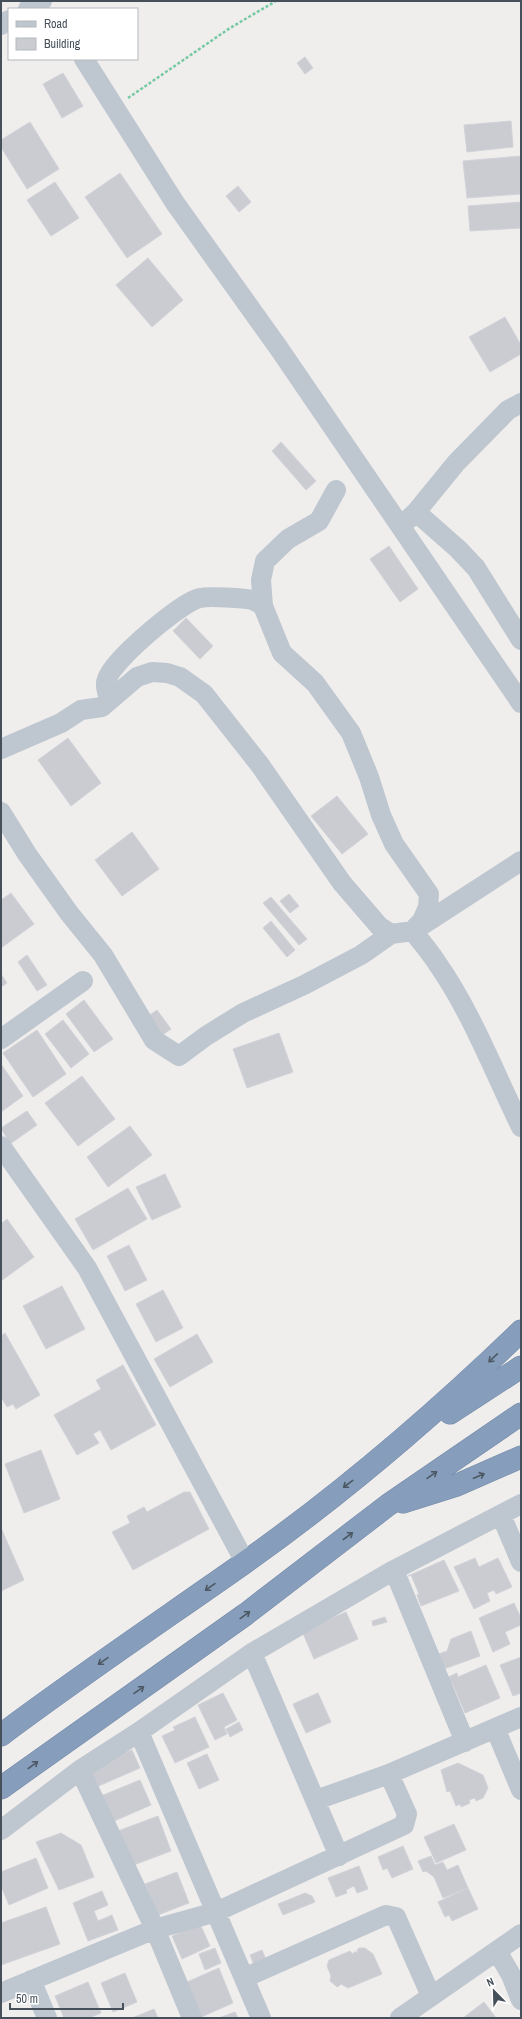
<svg xmlns="http://www.w3.org/2000/svg" width="522" height="2019" font-family="'Archivo Narrow',sans-serif">
<style>
.building{fill:#caccd2;stroke:#d1d3d9}
.lines{fill:none;stroke-linecap:round;stroke-linejoin:round}
.highway-casing{stroke:#7289a7;stroke-width:23}
.path{stroke:#76caa3;stroke-width:2.5;stroke-dasharray:3 2;stroke-linecap:butt}
.minor{stroke:#bec7cf;stroke-width:20}
.highway{stroke:#869ebb;stroke-width:22}
.oneway{stroke:#4c5864}
</style>
<rect width="100%" height="100%" fill="#f0eded"/>
<path class="building" d="M305,57l8,11 -8,6 -8,-11z
M63,73l20,33 -21,12 -19,-34z
M511,121l2,26 -46,5 -3,-27z
M30,122l29,47 -32,20 -26,-42v-7z
M521,156v38l-54,4 -4,-37z
M120,173l42,61 -35,24 -42,-61z
M55,182l24,36 -28,18 -24,-36z
M238,186l13,16 -12,10 -13,-16z
M521,202v26l-51,3 -2,-25z
M148,258l35,42 -31,27 -36,-42z
M505,317l16,28v9l-31,18 -21,-35z
M281,442l35,39 -10,9 -34,-39z
M389,546l29,43 -18,13 -30,-43z
M186,618l27,28 -13,13 -27,-28z
M68,738l33,45 -30,23 -33,-46z
M337,796l31,38 -26,20 -31,-38z
M132,832l27,37 -37,27 -27,-36z
M11,893l23,31 -33,24v-48z
M289,894l10,12 -9,7 -10,-12z
M271,897l36,42 -8,6 -36,-42z
M271,921l24,29 -8,7 -24,-29z
M27,955l20,30 -10,6 -19,-29z
M1,974l6,9 -6,4z
M84,1000l29,39 -19,13 -28,-38z
M157,1010l14,19 -13,9 -14,-19z
M63,1020l26,34 -18,14 -26,-34z
M37,1030l29,44 -33,23 -30,-44z
M279,1033l14,39 -46,16 -14,-39z
M1,1064l22,32 -22,16z
M82,1076l33,43 -37,27 -33,-43z
M27,1111l10,14 -27,19 -9,-16z
M130,1126l22,29 -44,32 -21,-30z
M165,1174l16,33 -29,13 -16,-33z
M128,1188l19,31 -54,31 -18,-31z
M7,1219l27,38 -33,24v-57z
M129,1245l18,35 -22,11 -18,-35z
M62,1286l23,43 -39,20 -23,-43z
M163,1290l20,38 -27,14 -20,-38z
M5,1333l35,62 -24,14 -3,-5 -6,3 -6,-10v-61z
M197,1334l16,28 -43,25 -16,-28z
M123,1365l33,60 -45,25 -11,-20 -7,4 6,9 -22,12 -23,-40 47,-26 -5,-9z
M41,1450l19,49 -36,14 -19,-49z
M184,1492h6l19,37 -76,41 -21,-38 18,-9 -3,-7 17,-9 3,5z
M1,1528l23,52 -23,11z
M475,1558l4,9 19,-9 14,29 -16,7 -2,-4 -7,3 3,8 -16,8 -20,-42z
M444,1560l15,31 -38,15 -4,-11 2,-1 -8,-19 -3,1z
M514,1603l7,15v7l-16,7 5,12 -17,8 -14,-34z
M346,1612l12,27 -44,20 -12,-28z
M385,1617l2,5 -14,4 -1,-5z
M471,1631l9,25 -39,14 -6,-15 12,-4 4,-12z
M521,1657v36l-8,3 -13,-31z
M486,1665l14,33 -35,15 -13,-30 -5,2 -3,-6 13,-6 1,4z
M223,1693l14,27 -13,7 3,7 -12,6 -17,-35z
M318,1693l13,29 -25,11 -13,-29z
M195,1717l14,30 -34,16 -13,-27 13,-6 -2,-3z
M239,1722l4,8 -13,7 -4,-8z
M132,1750l8,18 -46,20 -8,-19z
M207,1754l12,26 -20,9 -12,-26z
M458,1763l25,12 5,13 -5,10 -7,3 -1,-3 -6,2 1,3 -9,4 -1,-3 -4,2 -6,-15 -3,1 -6,-22z
M140,1780l11,25 -39,17 -11,-26z
M158,1816l13,35 -40,15 -13,-35z
M454,1824l12,26 -30,13 -12,-26z
M61,1833l20,12 13,32 -35,13 -23,-48z
M403,1846l10,23 -21,9 -5,-10 -4,2 -5,-13z
M431,1856l4,9 8,-3 4,8 11,-5 10,23 -25,10 -9,-21 -8,-6 -3,1 -5,-11z
M36,1858l12,30 -39,17 -8,-19v-14z
M359,1866l9,23 -11,4 -3,-7 -8,4 1,3 -11,4 -8,-19z
M177,1872l12,31 -31,12 -13,-31z
M468,1888l10,21 -26,12 -3,-6 -4,2 -7,-15z
M102,1891l6,14 -14,6 4,10 14,-6 6,15 -30,11 -15,-38z
M305,1893l7,3 3,6 -32,13 -5,-11z
M46,1907l14,37 -59,21v-42z
M200,1924l10,22 -28,13 -10,-23z
M215,1948l6,15 -16,7 -6,-16z
M359,1948h6l8,6 9,20 -34,14 -7,-4 -3,3 -2,-1 -6,-5 1,-5 -4,-10 2,-6 21,-9 3,3 1,-2h4l-1,-2z
M262,1950l4,10 -12,5 -4,-10z
M219,1968l14,35 -34,15 -19,-33z
M125,1973l12,29 -24,10 -12,-29z
M88,1982l13,31 -12,5h-25l-9,-22z
M484,2002l12,16h-33z
M154,2009l4,9h-26z
M235,2012l3,6h-19z"/>
<g class="lines">
<defs>
<path id="highway" d="M450,1413l71,-46
M403,1502l54,-17 64,-28
M1,1735c80,-60 162,-115 243,-172 99,-70 190,-148 277,-232
M1,1788l245,-174 142,-109 133,-91"/>
</defs>
<use href="#highway" class="highway-casing"/>
<path class="path" d="M128,98l102,-70 46,-27"/>
<path class="minor" d="M28,9l14,-8
M1,25l8,-5
M84,59l91,144 103,144 243,356
M336,490l-17,31 -31,18 -23,22 -4,19 2,26 19,47 33,30 36,50 18,44 12,38 13,29 35,50 -1,13 -6,14 -7,7
M416,512l42,37 18,19 45,72
M401,526l15,-14 40,-49 52,-53 13,-7
M110,699c-3,-6 -6,-13 -3,-20 6,-19 74,-77 93,-81 8,-2 45,0 52,2 4,1 8,4 11,6
M1,749l60,-26 20,-13 21,-3 35,-30 15,-5 15,1 13,4 24,17 56,71 82,118 37,43 12,8 22,-3 108,-70
M1,812l26,42 42,59 34,42 51,85 25,16 27,-20 37,-23 61,-28 57,-30 30,-21
M413,931c8,11 17,21 24,32 34,48 58,111 84,164
M1,1039l82,-58
M1,1146l86,122 158,294
M501,1515l20,47
M394,1570l71,172
M252,1653l87,203
M495,1728l26,62
M139,1732l122,286
M80,1770l75,159 37,89
M316,1800l73,-26 132,-57
M1,1830l79,-60 59,-38 113,-79 142,-83 127,-66
M497,1951l14,24 10,25
M244,1978l142,-63 10,2 35,79
M31,1980l16,38
M1,1993l154,-64 61,-17 188,-87 3,-11 -18,-40
M400,2018l121,-84"/>
<use href="#highway" class="highway"/>
</g>
<defs><path id="oneway-shaft" d="M-6 0H5M1.5-3L5.5 0L1.5 3" fill="none" stroke-width="1.6" stroke-linecap="round" stroke-linejoin="round"/></defs>
<g class="oneway">
<use href="#oneway-shaft" transform="translate(493 1358) rotate(136)"/>
<use href="#oneway-shaft" transform="translate(432 1475) rotate(-35)"/>
<use href="#oneway-shaft" transform="translate(479 1476) rotate(-23)"/>
<use href="#oneway-shaft" transform="translate(348 1484) rotate(143)"/>
<use href="#oneway-shaft" transform="translate(348 1536) rotate(-37)"/>
<use href="#oneway-shaft" transform="translate(210 1587) rotate(145)"/>
<use href="#oneway-shaft" transform="translate(245 1615) rotate(-36)"/>
<use href="#oneway-shaft" transform="translate(103 1661) rotate(145)"/>
<use href="#oneway-shaft" transform="translate(139 1690) rotate(-35)"/>
<use href="#oneway-shaft" transform="translate(33 1765) rotate(-36)"/>
</g>
<rect width="522" height="2019" fill="none" stroke="#46505a" stroke-width="4"/>
<rect x="8" y="8" width="130" height="52" fill="#ffffff" stroke="#b5b9bd"/>
<rect x="16" y="21" width="20" height="6" fill="#bec7cf" stroke="#b5b9bd"/>
<text x="44" y="28" font-size="12" fill="#46505a">Road</text>
<rect x="16" y="38" width="20" height="12" fill="#caccd2" stroke="#b5b9bd"/>
<text x="44" y="48" font-size="12" fill="#46505a">Building</text>
<g transform="translate(494 1991) rotate(337)" stroke="#ffffff" stroke-width="3" paint-order="stroke">
<path d="M0-3L7 15L0 10L-7 15Z" fill="#46505a"/>
<text y="-6" font-size="11" font-weight="bold" text-anchor="middle" fill="#46505a">N</text>
</g>
<path d="M10 2003v6h113v-6" fill="none" stroke="#46505a" stroke-width="2"/>
<text x="16" y="2003" font-size="12" fill="#46505a" stroke="#ffffff" stroke-width="3" paint-order="stroke">50 m</text>
</svg>
